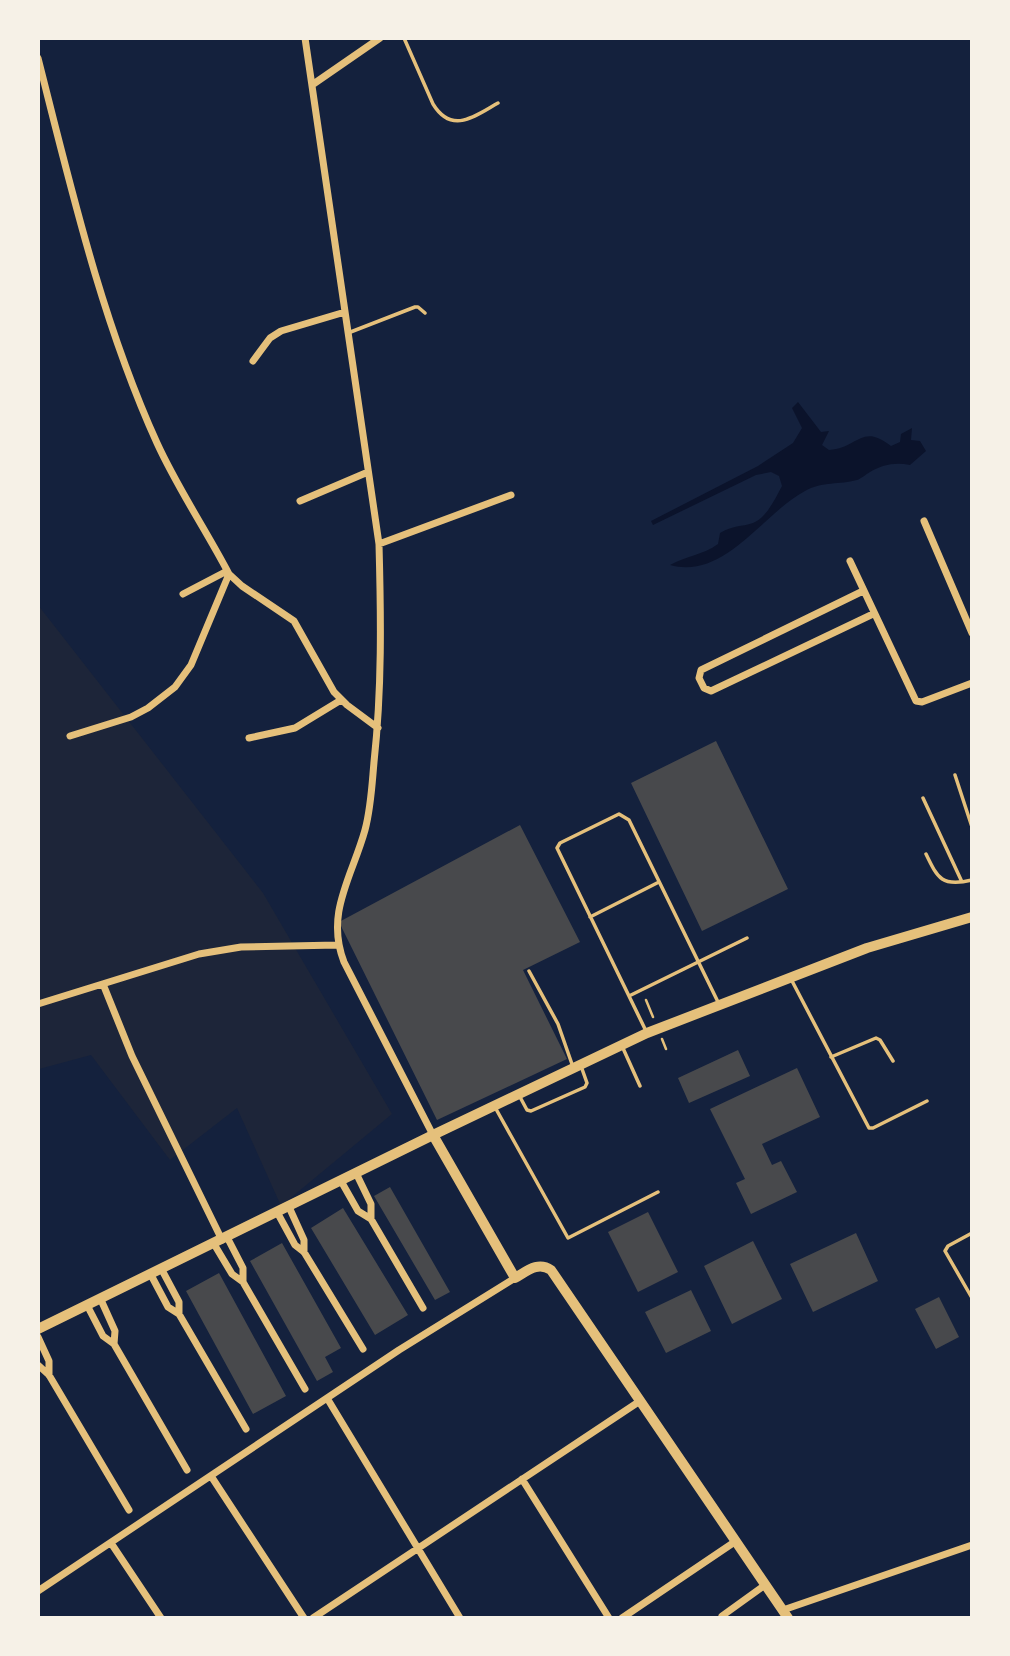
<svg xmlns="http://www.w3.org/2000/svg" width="1010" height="1656" font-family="'Crimson Pro',serif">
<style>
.green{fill:#1d2539}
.water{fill:#0b132b}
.building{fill:#48494c}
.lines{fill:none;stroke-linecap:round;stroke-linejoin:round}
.path{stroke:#e5c07b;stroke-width:2.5}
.service{stroke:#e5c07b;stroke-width:3.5}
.minor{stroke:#e5c07b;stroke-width:7}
.secondary{stroke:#e5c07b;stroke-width:10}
</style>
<rect width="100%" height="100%" fill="#14213d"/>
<path class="green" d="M38,605l225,288 129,221 -111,92 -44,-98 -67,52 -79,-105 -52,14z"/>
<path class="water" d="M798,402l23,30 8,-1 -7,14 7,5c30,-2 32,-27 62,-4l9,-4 1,-8 11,-6 -1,12 9,1 6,10 -16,14c-14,-3 -27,-1 -40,7 -4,2 -9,7 -13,8 -18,5 -34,1 -52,11 -42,22 -80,89 -135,74 16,-9 33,-10 48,-21l2,-11c13,-8 21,-6 33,-10 14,-6 22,-24 29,-37l-3,-10 -8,-4 -15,3 -103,50 -2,-4 107,-55 35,-23 9,-15 -10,-20z"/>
<path class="building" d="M716,741l72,148 -86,42 -71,-148z
M520,825l60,117 -57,28 44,89 -130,61 -98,-198z
M738,1050l12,26 -61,27 -11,-25z
M797,1068l23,49 -58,27 10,21 9,-4 16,31 -46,22 -15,-31 9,-4 -35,-70z
M390,1187l60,105 -15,8 -61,-104z
M343,1208l65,107 -33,20 -64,-107z
M648,1212l30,60 -40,20 -30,-60z
M856,1233l22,48 -65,31 -23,-48z
M753,1241l29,58 -50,25 -28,-58z
M282,1243l59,105 -16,9 8,15 -16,9 -67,-120z
M219,1273l67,123 -33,18 -67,-123z
M691,1290l20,41 -45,22 -21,-41z
M939,1297l20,40 -23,12 -21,-40z"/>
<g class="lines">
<path class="path" d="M646,1000l7,17
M662,1039l4,10"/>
<path class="service" d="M404,38l29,66c19,31 42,12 65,-1
M348,333l67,-26h3l7,6
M955,775l17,52
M923,798l39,84
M926,854c12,25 16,33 46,26
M590,917l69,-35
M529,971l29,53 15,43
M791,979l78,149h4l54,-27
M629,996l118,-58
M646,1031l-89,-183 3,-5 59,-29 10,6 90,184
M622,1046l18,40
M831,1057l45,-19 4,2 13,21
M520,1097l7,13 4,1 54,-24 2,-4 -6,-17
M496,1109l72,129 90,-46
M972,1233l-24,13 -3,5 27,47"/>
<path class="minor" d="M305,38l74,506c2,73 3,145 -5,218 -2,22 -3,46 -9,68 -13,47 -40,83 -21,132l89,173
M38,58c33,130 64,264 119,385 21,46 49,87 72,131l13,12 52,35 40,71 13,13 31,23
M312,85l68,-47
M253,361l17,-23 11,-7 64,-19
M300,501l68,-29
M924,521l48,112
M379,544l132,-49
M850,561l66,140 6,1 50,-19
M863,591l-162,79 -2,8 5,10 7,3 162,-77
M183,594l44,-23
M70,736l61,-19 17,-9 27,-21 16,-22 38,-91
M249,738l46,-10 46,-28
M103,984l29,72 90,184
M38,1004l161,-50 42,-7 96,-2
M356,1173l15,31v15
M341,1181l17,30 13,8 52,89
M289,1207l15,33v12
M277,1212l18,33 9,7 59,97
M227,1237l16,31v14l62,107
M214,1244l18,30 11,8
M162,1270l17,32v12
M151,1275l17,32 11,7 67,115
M101,1300l14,31 -1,13
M88,1307l15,29 11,8 73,126
M38,1337l11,24v14
M38,1365l11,10 80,135
M327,1398l133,220
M211,1476l93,142
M522,1479l87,139
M111,1543l50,75
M38,1591l361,-241 116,-72
M783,1610l189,-65
M722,1616l43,-31
M313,1618l327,-217
M622,1618l114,-77"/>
<path class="secondary" d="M433,1135l82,143c12,-7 23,-17 36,-8l237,348
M38,1329l395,-194 214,-102 220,-85 105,-31"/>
</g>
<rect width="1010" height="1656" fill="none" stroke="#f6f1e7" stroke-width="80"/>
</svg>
